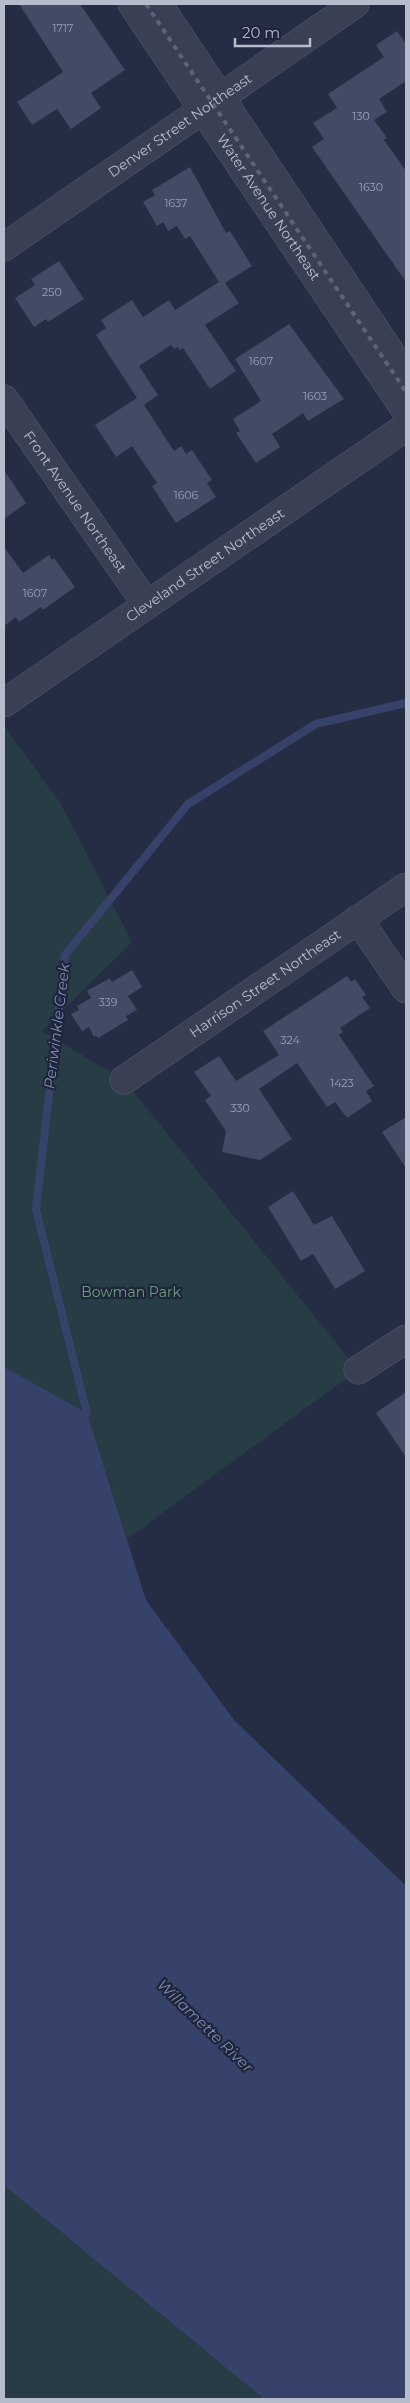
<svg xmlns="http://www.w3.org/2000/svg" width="410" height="2403" font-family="Montserrat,sans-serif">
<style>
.green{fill:#273c45}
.water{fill:#37426a}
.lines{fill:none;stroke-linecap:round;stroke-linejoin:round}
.stream{stroke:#37426a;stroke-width:8}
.building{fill:#424a65}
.minor-casing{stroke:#555b6e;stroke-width:29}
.minor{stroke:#3a4054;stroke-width:28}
.rail{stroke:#5c637b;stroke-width:4;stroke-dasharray:5 5;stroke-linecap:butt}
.labels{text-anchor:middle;stroke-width:4.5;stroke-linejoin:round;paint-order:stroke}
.number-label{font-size:11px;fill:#9aa0b3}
.street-label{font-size:14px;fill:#b7bccd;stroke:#1e2539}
.park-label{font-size:14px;fill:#6da082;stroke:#1e2539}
.water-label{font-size:15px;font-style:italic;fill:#7d8bb6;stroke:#1e2539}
</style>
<rect width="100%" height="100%" fill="#252d44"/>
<path class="green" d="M4,726l57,78 71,138 -90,89 82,49 234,290 -231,169 -40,-126 -83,-46z
M4,2185l260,214h-260z"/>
<path class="water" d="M4,1367l83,46 59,187 88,120 172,166v513h-142l-260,-214z"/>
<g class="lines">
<path class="stream" d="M81,1419l6,-6 -51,-204 29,-254 123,-151 128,-80 90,-21"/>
</g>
<path class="building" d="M19,4h61l45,66 -34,23 10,15 -30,21 -14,-20 -25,16 -15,-23 46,-30z
M397,31l9,13v37l-27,18 8,13 -13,8 13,18 -3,2 22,31v111l-94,-135 12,-8 -11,-16 24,-15 -9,-14 56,-37 -8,-12z
M190,167l36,66 4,-2 22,35 -27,17 14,20 -34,22 31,46 -26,18 -27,-41 -3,2 -2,-3 -4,2 -3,-4 -32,21 19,29 -14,10 30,46 7,-5 5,8 6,-4 20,30 -5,3 9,14 -40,26 -24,-37 5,-3 -25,-37 -16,11 -21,-32 42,-27 -41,-63 10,-7 -5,-8 31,-20 11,17 26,-17 6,10 44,-28 -29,-46 -5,3 -8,-13 -9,5 -5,-9 -6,4 -14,-24 12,-7 -3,-5z
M59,261l25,38 -36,23 -2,-3 -12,8 -19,-29 20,-13 -4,-6z
M289,324l55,75 -36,22 -5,-8 -31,21 8,13 -24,16 -20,-30 4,-2 -7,-12 28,-18 -26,-42z
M4,470l22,33 -22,16z
M4,547l19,26 26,-18 3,5 2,-2 21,29 -32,23 -2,-3 -22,15 -3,-5 -12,9z
M132,970l10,17 -14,9 9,14 -11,6 2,4 -30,18 -2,-3 -2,2 -5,-10 -7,4 -11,-17 8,-4 -2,-4 14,-8 -4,-7 23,-13 2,4z
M347,976l4,6 4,-3 11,16 -4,2 8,11 -30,20 3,4 -4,3 35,51 -8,5 6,10 -25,17 -12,-16 -8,5 -30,-44 -38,26 33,50 -32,21 -38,-8 4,-21 -21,-31 6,-4 -17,-24 25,-16 17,25 43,-26 -16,-24z
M406,1117v51l-24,-36z
M293,1191l21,34 18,-9 33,55 -30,18 -22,-35 -12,7 -33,-54z
M406,1392v65l-30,-44z"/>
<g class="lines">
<defs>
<g id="minor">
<path id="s1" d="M132,4l274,407"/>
<path d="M158,4l248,372"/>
<path id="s2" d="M4,247l351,-243"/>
<path id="s3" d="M4,399l143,206"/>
<path id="s4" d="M4,703l402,-276"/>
<path d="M358,919l48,70"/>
<path id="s5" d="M124,1080l282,-193"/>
<path d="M358,1370l48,-31"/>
</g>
</defs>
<use href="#minor" class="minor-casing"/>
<use href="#minor" class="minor"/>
<path class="rail" d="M146,4l260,388"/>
</g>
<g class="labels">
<g class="number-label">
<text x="63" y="32">1717</text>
<text x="361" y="120">130</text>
<text x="371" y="191">1630</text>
<text x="176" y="207">1637</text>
<text x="52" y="296">250</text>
<text x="261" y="365">1607</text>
<text x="315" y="400">1603</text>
<text x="186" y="499">1606</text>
<text x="35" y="597">1607</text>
<text x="108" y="1006">339</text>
<text x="290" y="1044">324</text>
<text x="342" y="1087">1423</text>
<text x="240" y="1112">330</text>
</g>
<g class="street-label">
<text dy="5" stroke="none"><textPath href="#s2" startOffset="214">Denver Street Northeast</textPath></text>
<text dy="5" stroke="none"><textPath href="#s1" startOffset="245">Water Avenue Northeast</textPath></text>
<text dy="5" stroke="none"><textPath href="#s3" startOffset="125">Front Avenue Northeast</textPath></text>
<text dy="5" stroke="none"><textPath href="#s4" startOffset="244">Cleveland Street Northeast</textPath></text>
<text dy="5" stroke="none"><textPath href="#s5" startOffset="171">Harrison Street Northeast</textPath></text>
</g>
<g class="park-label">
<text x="131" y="1297">Bowman Park</text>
</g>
<g class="water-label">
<text transform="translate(57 1026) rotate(-83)" y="5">Periwinkle Creek</text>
<text transform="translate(205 2026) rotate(44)" y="5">Willamette River</text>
</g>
</g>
<rect width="410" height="2403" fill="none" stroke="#b7bccd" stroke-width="10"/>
<path d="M235 38v8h75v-8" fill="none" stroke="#b7bccd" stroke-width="2.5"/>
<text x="242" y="38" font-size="15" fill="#b7bccd" stroke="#1e2539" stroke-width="4" paint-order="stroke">20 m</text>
</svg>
